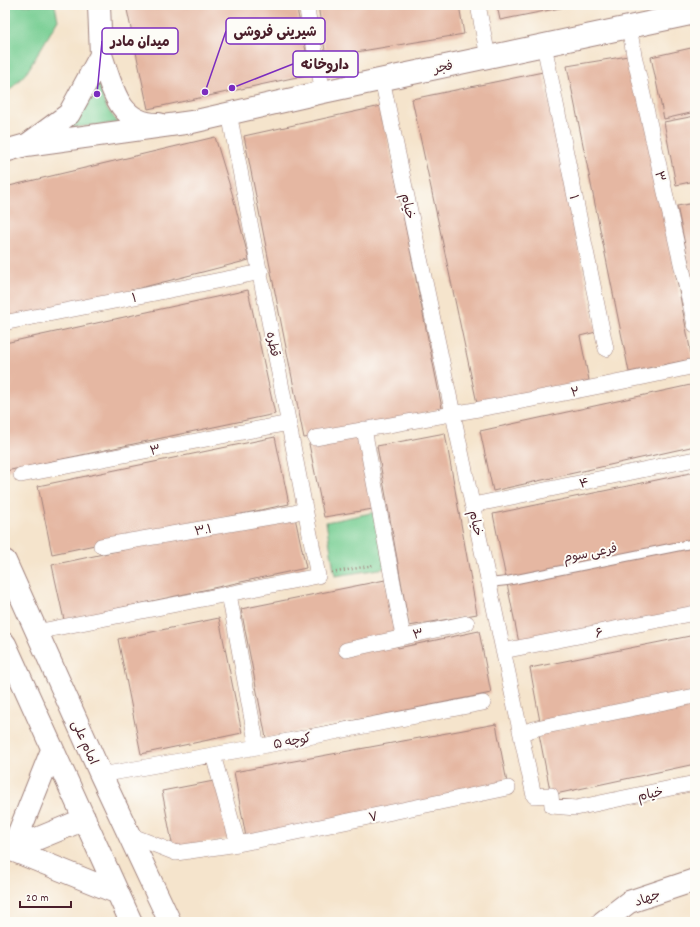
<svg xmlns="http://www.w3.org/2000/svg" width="700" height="927" font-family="Dekko,'Playpen Sans Arabic',sans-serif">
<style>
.green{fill:#77ce93;stroke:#60765f}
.building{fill:#e5b7a2}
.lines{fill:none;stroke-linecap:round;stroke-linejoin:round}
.lane-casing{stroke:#a0827c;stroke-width:10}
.street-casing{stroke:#a0827c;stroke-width:16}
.secondary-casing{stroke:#a0827c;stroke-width:24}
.path{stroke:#a0827c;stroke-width:2.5;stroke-dasharray:1 3;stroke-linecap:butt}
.lane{stroke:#fff;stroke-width:8}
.street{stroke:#fff;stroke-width:15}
.secondary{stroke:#fff;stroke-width:22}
.labels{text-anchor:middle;stroke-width:4;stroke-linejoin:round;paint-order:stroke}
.street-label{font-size:13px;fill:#4a1f2b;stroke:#fdfcf7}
.leader{fill:none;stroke:#7b2cbf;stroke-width:1.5}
.callout-dot{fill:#7b2cbf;stroke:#fdfcf7;stroke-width:1.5}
.callout{fill:#fdfcf7;stroke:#7b2cbf;stroke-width:1.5}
.callout-label{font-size:14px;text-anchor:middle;font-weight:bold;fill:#4a1f2b}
</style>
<rect width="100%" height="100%" fill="#fdfcf7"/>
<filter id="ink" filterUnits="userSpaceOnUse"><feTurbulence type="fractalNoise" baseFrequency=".025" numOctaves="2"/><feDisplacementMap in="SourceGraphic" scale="8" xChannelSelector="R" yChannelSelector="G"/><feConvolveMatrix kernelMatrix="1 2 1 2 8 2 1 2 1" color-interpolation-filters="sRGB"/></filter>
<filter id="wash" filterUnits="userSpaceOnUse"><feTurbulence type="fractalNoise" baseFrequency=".012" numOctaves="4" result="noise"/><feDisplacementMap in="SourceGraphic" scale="16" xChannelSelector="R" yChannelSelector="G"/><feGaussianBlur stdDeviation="0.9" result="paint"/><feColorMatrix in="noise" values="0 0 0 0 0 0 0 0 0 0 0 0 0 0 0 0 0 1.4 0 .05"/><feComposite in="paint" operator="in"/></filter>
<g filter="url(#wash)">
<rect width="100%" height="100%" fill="#f5e4cc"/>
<path class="green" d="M5,5h50l3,15 -31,52 -22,23z
M98,82l8,25 12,16 -52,5 21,-22z
M376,512l10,56 -51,8 -9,-54z"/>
<g id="blocks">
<path class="building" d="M126,5h170l15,69 -163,35z
M318,5h141l5,29 -138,23z
M497,5h73v1l-70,14z
M691,48l4,18v46l-31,7 -13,-62z
M634,55l58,304 -63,13 -62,-306z
M543,72l53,260 -16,4 9,44 -44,13 -67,15 -66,-309z
M381,106l61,302 -72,20 9,80 -55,9 -15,-73 55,-15 -60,9 -60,-302z
M695,116v65l-19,4 -12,-63z
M215,137l17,56 17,67 -241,62 -3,-12v-123z
M695,203v86h-1l-17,-83z
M248,290l27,124 -269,57 -1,-128z
M695,384v62l-202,45 -13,-60z
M445,433l32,181 -68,12 -32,-180z
M275,437l14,67 -237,50 -14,-68z
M695,472v138l-175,38 -27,-134z
M294,513l12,55 -242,52 -12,-55z
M385,580l13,68 81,-17 12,62 -225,45 -25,-129z
M219,618l23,115 -101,21 -23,-115z
M695,635v61l-154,31 -11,-59z
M695,700v64l-144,31 -12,-61z
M496,724l12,64 -262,49 -12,-65z
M219,780l11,58 -57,10 -11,-57z"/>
</g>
</g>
<g filter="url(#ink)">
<use href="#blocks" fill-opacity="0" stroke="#a0827c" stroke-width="1"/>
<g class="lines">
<defs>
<path id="lane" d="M489,583l18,-2 188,-38"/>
<path id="street" d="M306,5l17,87
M478,5l10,52
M629,26l5,29 61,270
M544,45l62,304
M382,79l152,717 17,-1 1,11 24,2 119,-25
M8,322l253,-50
M364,429l39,207
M315,438c127,-22 254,-44 380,-72
M21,475l268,-52
M473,505l222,-46
M101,546l193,-33 11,-4
M229,594l28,153
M36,632l282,-56 -89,-463
M346,650l121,-27
M503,651l192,-38
M521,733l20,-6 154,-31
M213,755l25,89
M101,775l156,-28 226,-44
M130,835l46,18 62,-9 270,-56"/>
<path id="secondary" d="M101,55c11,31 17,70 58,69
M27,145l42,-31 32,-59 -2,-50
M5,151l21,-6 166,-23 131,-30 372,-79
M5,561l96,214 69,147
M5,644l126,278
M52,750l-40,100 106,43
M5,852l80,-33
M603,922l26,-20 66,-22"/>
</defs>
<use href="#lane" class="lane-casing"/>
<use href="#street" class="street-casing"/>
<use href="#secondary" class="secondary-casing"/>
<path class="path" d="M332,573l42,-8"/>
<use href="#lane" class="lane"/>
<use href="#street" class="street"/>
<use href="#secondary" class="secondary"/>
</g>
</g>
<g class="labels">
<g class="street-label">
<text transform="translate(443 66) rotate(-12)" y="5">فجر</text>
<text transform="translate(661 176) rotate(77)" y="5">۳</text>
<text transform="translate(575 197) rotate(78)" y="5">۱</text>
<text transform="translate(409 206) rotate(78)" y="5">خیام</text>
<text transform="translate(134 297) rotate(-11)" y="5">۱</text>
<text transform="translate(274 344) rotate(79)" y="5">قطره</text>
<text transform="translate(575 391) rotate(-10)" y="5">۲</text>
<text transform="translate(155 449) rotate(-11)" y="5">۳</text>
<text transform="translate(584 482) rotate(-12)" y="5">۴</text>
<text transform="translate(477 523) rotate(78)" y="5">خیام</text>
<text transform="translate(203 529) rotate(-10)" y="5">۳.۱</text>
<text transform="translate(590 552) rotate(-11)" y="5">فرعی سوم</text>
<text transform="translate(599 632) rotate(-11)" y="5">۶</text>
<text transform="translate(418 633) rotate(-12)" y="5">۳</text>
<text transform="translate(292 740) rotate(-11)" y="5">کوچه ۵</text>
<text transform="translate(86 742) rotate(66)" y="5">امام علی</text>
<text transform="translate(650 793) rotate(-12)" y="5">خیام</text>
<text transform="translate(373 816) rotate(-12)" y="5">۷</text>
<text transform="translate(647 897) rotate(-20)" y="5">جهاد</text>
</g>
</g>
<path class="leader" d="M205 92L226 31M97 94L102 41M232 88L293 64"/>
<g class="callout-dot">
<circle cx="205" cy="92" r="4"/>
<circle cx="97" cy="94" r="4"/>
<circle cx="232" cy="88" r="4"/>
</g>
<g class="callout">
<rect x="226" y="18" width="99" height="26" rx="4"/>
<rect x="102" y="28" width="76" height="26" rx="4"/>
<rect x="293" y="51" width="65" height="26" rx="4"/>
</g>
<g class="callout-label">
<text x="275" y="36">شیرینی فروشی</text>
<text x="140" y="46">میدان مادر</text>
<text x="325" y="69">داروخانه</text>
</g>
<rect width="700" height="927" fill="none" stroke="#fdfcf7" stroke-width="20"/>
<path d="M20 901v6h51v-6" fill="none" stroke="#4a1f2b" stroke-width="2"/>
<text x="26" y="901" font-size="12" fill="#4a1f2b" stroke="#fdfcf7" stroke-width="3" paint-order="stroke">20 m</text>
</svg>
